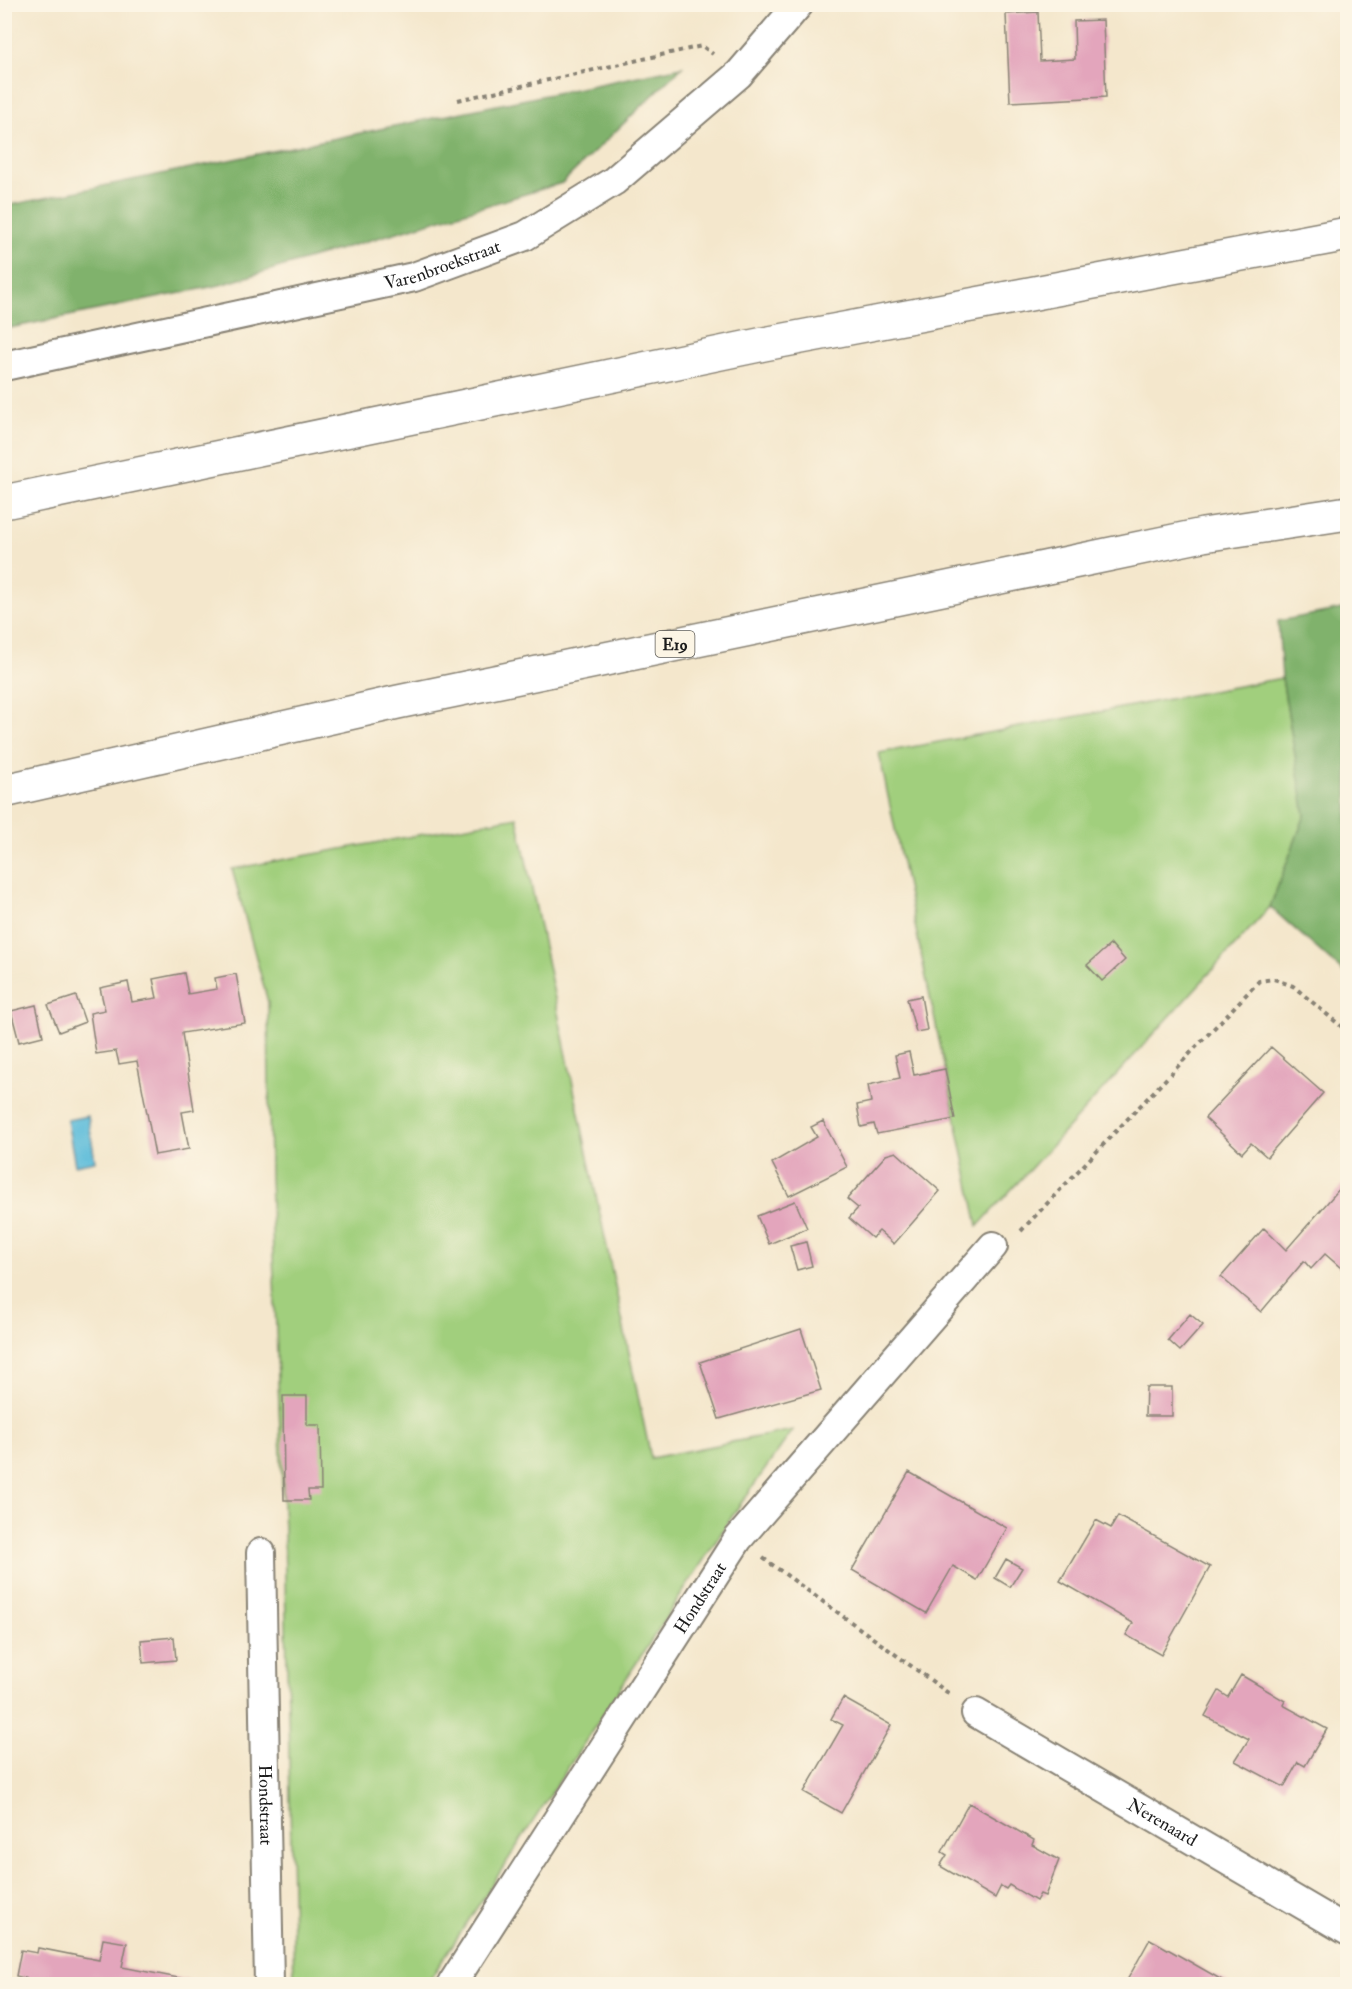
<svg xmlns="http://www.w3.org/2000/svg" width="1352" height="1989" font-family="'IM FELL Double Pica',serif">
<style>
.green{fill:#a1cf7d;stroke:#5e764c;stroke-width:1.5}
.forest{fill:#80b26c;stroke:#4e6744;stroke-width:1.5}
.water{fill:#5bbcda;stroke:#3c6c7b;stroke-width:1.5}
.building{fill:#e3a5bc}
.lines{fill:none;stroke-linecap:round;stroke-linejoin:round}
.street-casing{stroke:#888274;stroke-width:32}
.highway-casing{stroke:#888274;stroke-width:36}
.path{stroke:#888274;stroke-width:4;stroke-dasharray:4.5 4.5;stroke-linecap:butt}
.street{stroke:#fff;stroke-width:28}
.highway{stroke:#fff;stroke-width:33}
.labels{text-anchor:middle;stroke-width:5;stroke-linejoin:round;paint-order:stroke}
.shield{fill:#fcf5e5;stroke:#5f5d58;stroke-width:1.5}
.shield-label{font-size:16px;font-weight:bold;fill:#1c1c1c}
.street-label{font-size:18px;fill:#1c1c1c;stroke:#fcf5e5}
</style>
<rect width="100%" height="100%" fill="#fcf5e5"/>
<filter id="ink" filterUnits="userSpaceOnUse"><feTurbulence type="fractalNoise" baseFrequency=".0167" numOctaves="2"/><feDisplacementMap in="SourceGraphic" scale="12" xChannelSelector="R" yChannelSelector="G"/><feConvolveMatrix kernelMatrix="1 2 1 2 8 2 1 2 1" color-interpolation-filters="sRGB"/></filter>
<filter id="wash" filterUnits="userSpaceOnUse"><feTurbulence type="fractalNoise" baseFrequency=".008" numOctaves="4" result="noise"/><feDisplacementMap in="SourceGraphic" scale="24" xChannelSelector="R" yChannelSelector="G"/><feGaussianBlur stdDeviation="1.35" result="paint"/><feColorMatrix in="noise" values="0 0 0 0 0 0 0 0 0 0 0 0 0 0 0 0 0 1.4 0 .05"/><feComposite in="paint" operator="in"/></filter>
<g filter="url(#wash)">
<rect width="100%" height="100%" fill="#f4e7cc"/>
<path class="green" d="M1282,678l24,137 -36,92 -292,319 -99,-473z
M517,817l134,641 142,-28 -56,79 -310,475h-133l-10,-453 -14,-353 -2,-176 -36,-133z"/>
<path class="forest" d="M682,67l-120,116 -342,102 -215,44v-123z
M1347,608h1l-1,367 -77,-68 35,-92 -23,-137 -4,-57z"/>
<path class="water" d="M88,1116l7,45 -20,4 -8,-45z"/>
<g id="blocks">
<path class="building" d="M1038,12l2,49 35,-2 -1,-38 29,-1 3,77 -96,5 -4,-88z
M1111,944l14,16 -23,21 -15,-16z
M184,973l4,21 29,-5 -2,-11 21,-4 9,49 -63,10 12,77 -12,2 7,37 -34,6 -18,-94 -18,3 -3,-13 -20,3 -6,-41 15,-3 -5,-22 28,-6 4,20 25,-4 -4,-19z
M76,996l9,26 -26,10 -11,-27z
M921,996l6,34 -11,2 -9,-33z
M36,1005l7,31 -24,6 -8,-31z
M1271,1047l52,46 -56,64 -16,-14 -9,10 -37,-35z
M909,1052l5,23 31,-6 10,50 -78,15 -3,-10 -13,3 -4,-22 14,-3 -3,-17 32,-7 -5,-23z
M823,1121l24,46 -58,29 -17,-33 45,-26 -6,-10z
M896,1152l44,39 -46,53 -15,-13 -7,7 -23,-20 9,-10 -11,-9 39,-44z
M1348,1179v95l-23,-20 -14,15 -7,-8 -43,51 -40,-35 43,-49 22,22z
M795,1201l12,27 -38,16 -12,-28z
M806,1242l6,24 -15,4 -7,-24z
M1190,1314l13,11 -23,26 -12,-11z
M801,1329l20,61 -102,29 -19,-57z
M1146,1387h26v29h-27z
M283,1396h24v29h13l1,65h-13l1,10h-25z
M909,1472l98,56 -30,52 -24,-14 -27,47 -74,-43z
M1118,1516l92,51 -49,88 -35,-20 7,-12 -73,-42 36,-61 15,8z
M1006,1559l16,9 -12,19 -15,-9z
M174,1637l2,23 -33,3 -2,-23z
M1241,1675l44,26 -2,4 44,24 -22,37 -7,-4 -14,25 -49,-26 14,-22 -44,-23 14,-25 9,6z
M843,1698l48,27 -50,88 -37,-21 39,-67 -12,-6z
M969,1803l65,37 -2,5 27,15 -14,36 -5,-2 -4,7 -27,-16 -3,4 -5,-3 -6,12 -55,-32 7,-11 -5,-3z
M103,1939l24,4 -5,24 87,17h-177l1,-4 -17,-4 5,-26 16,3 1,-5 61,12z
M1150,1939l79,45h-104z"/>
</g>
</g>
<g filter="url(#ink)">
<use href="#blocks" fill-opacity="0" stroke="#888274" stroke-width="1.5"/>
<g class="lines">
<defs>
<g id="street">
<path id="s1" d="M4,366l410,-89 111,-41 89,-55 125,-107 60,-70"/>
<path id="s2" d="M261,1553l8,431"/>
<path id="s3" d="M976,1713l372,218"/>
<path id="s4" d="M452,1984l286,-445 255,-293"/>
</g>
<path id="highway" d="M4,502l760,-158 584,-110
M4,791l394,-89 805,-167 145,-22"/>
</defs>
<use href="#street" class="street-casing"/>
<use href="#highway" class="highway-casing"/>
<path class="path" d="M458,100l244,-54 11,8
M1021,1231l238,-250 15,-2 19,7 55,46
M763,1558l188,137"/>
<use href="#street" class="street"/>
<use href="#highway" class="highway"/>
</g>
</g>
<g class="labels">
<rect class="shield" x="655.5" y="631" width="39" height="26" rx="4.5"/>
<g class="shield-label">
<text x="675" y="650">E19</text>
</g>
<g class="street-label">
<text dy="6" stroke="none"><textPath href="#s1" startOffset="450">Varenbroekstraat</textPath></text>
<text dy="6" stroke="none"><textPath href="#s4" startOffset="459">Hondstraat</textPath></text>
<text dy="6" stroke="none"><textPath href="#s2" startOffset="252">Hondstraat</textPath></text>
<text dy="6" stroke="none"><textPath href="#s3" startOffset="216">Nerenaard</textPath></text>
</g>
</g>
<rect width="1352" height="1989" fill="none" stroke="#fcf5e5" stroke-width="24"/>
</svg>
